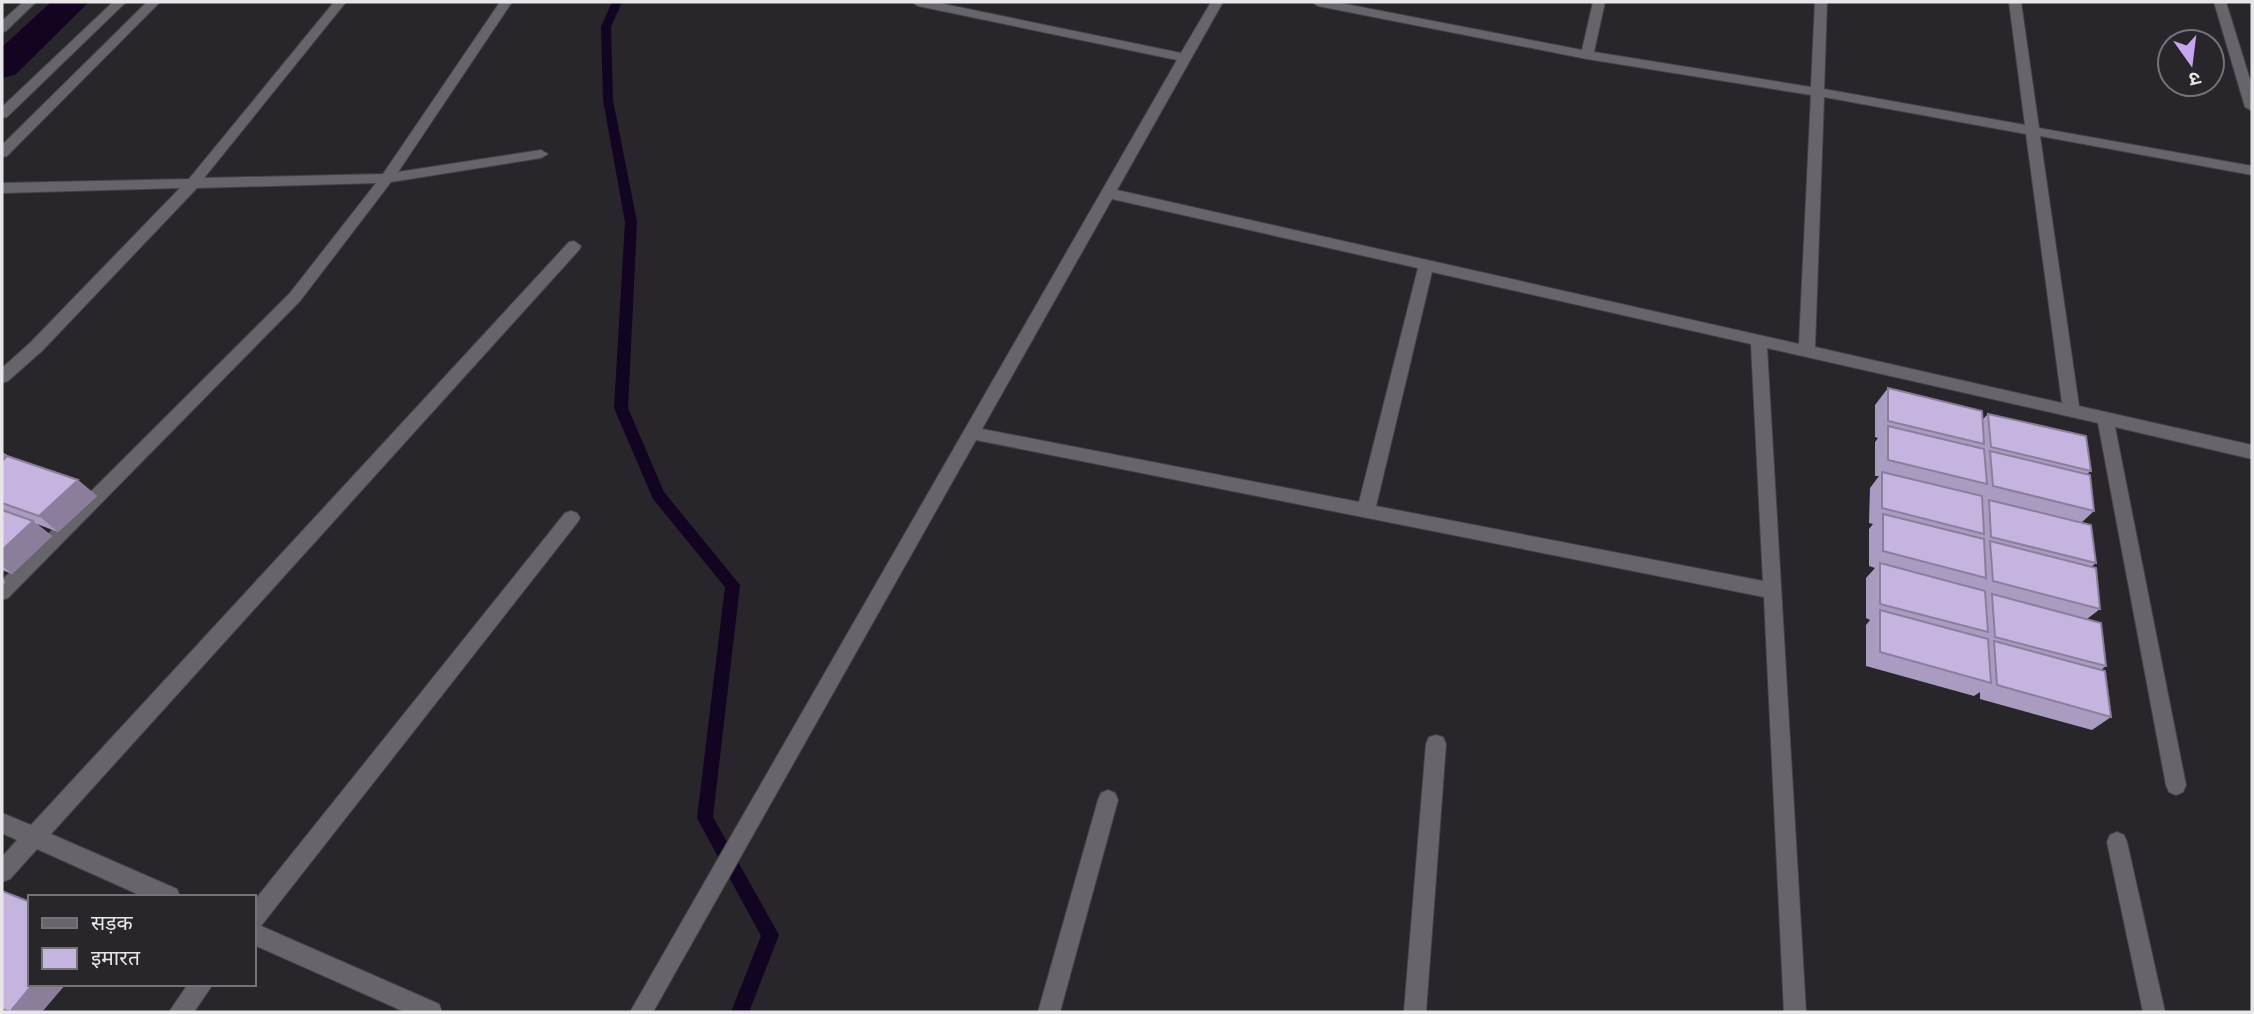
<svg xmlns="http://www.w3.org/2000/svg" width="2254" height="1014" font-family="'Alegreya Sans','Noto Sans Devanagari',sans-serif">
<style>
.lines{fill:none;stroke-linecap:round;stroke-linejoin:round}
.stream{fill:#130422;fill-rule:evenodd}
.canal{fill:#130422;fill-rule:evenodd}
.minor-casing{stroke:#444346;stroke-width:2}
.minor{fill:#67656b;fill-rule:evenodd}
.wall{fill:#aa9bc1}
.shaded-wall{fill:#8b7e9d}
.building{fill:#c6b4e0;stroke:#8b7e9d;stroke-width:2}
</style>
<rect width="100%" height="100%" fill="#28262a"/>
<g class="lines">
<path class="stream" d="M612,2h10l-11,25 2,73 24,122 -9,186 36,84 76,93 -27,232 66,118 -30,77h-18l30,-76 -64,-118 28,-231 -72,-88 -39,-91 11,-186 -22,-122 -2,-73z"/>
<path class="canal" d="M51,2h38l-74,73 -13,3v-31z"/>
<defs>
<path id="minor" d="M23,2h13l-30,29 -4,1v-11z
M113,2h13l-119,115 -5,1v-11z
M147,2h13l-153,154 -5,1v-12z
M334,2h12l-142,176 179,-4 117,-172h12l-114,170 143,-22 7,4 -7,4 -150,24 -91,119 -292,297 -6,2v-20l288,-287 86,-110 -179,5 -155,163 -34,30 -6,2v-15l28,-25 150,-155 -178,5v-10l187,-4z
M912,2h22l247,51 30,-51h12l-106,188 682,154 12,-249 -224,-36 -269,-53 -6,-4h23l247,48 11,-48h12l-11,50 217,35 4,-85h12l-3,87 201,36 -16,-123h12l18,126 213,38v9l-212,-39 39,270 173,39v14l-137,-32 71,358 -3,7 -7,3 -7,-3 -3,-7 -68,-362 -331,-75 39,664h-22l-20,-415 -788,-157 -323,572h-23l547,-952 -259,-54zM1824,97l202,37 36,269 -247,-56zM1112,199l306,69 -59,234 -377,-73zM1432,272l319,72 12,237 -387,-75z
M2214,2h12l26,84v25l-7,-4z
M574,241l7,5 -2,4 -528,584 126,55 3,8h-36l-107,-48 -27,30 -8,3v-25l15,-17 -15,-7v-20l29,12 538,-583z
M571,511l6,2 3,5 -3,5 -316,403 178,78 3,8h-37l-151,-67v-44l311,-388z
M1436,735l7,2 3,7 -20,268h-22l22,-268 3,-7z
M1108,790l7,3 3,7 -58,212h-22l60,-212 3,-7z
M2117,832l7,3 3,7 38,170h-22l-36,-170 3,-7z
M188,984h25l-19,28h-25z"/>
</defs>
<use href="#minor" class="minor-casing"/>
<use href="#minor" class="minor"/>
</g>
<path class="wall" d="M1888,388l94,32 6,-6 103,57 -4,3 7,37 -13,12 15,40 -5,4 9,42 -13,10 19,47 -5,4 10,47 -19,13 -112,-31v-7l-6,4 -108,-30v-41l4,-5 -4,-2v-40l9,-10 -6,-2v-37l4,-5 -4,-1 1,-35 9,-12h-4v-34l3,-4 -3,-1v-32z
M2,452l7,4 69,24 19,16 -39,36 -21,-8 15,12 -40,38 -10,-4z"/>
<path class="shaded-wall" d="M4,453l19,16 -21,19v-33z
M78,480l19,16 -39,36 -19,-16z
M33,521l19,15 -40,38 -10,-8v-16z
M2,578l4,4 -4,4z
M33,984h33l-24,28h-32z"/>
<path class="building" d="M1888,388l94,23 2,33 -96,-23z
M1988,414l98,22 5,35 -100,-24z
M1888,426l96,23 3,35 -99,-24z
M1990,451l100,24 4,36 -101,-25z
M7,456l71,24 -39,36 -37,-13v-42z
M1882,472l100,24 2,38 -102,-26z
M1989,500l102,25 5,38 -105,-26z
M2,510l31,11 -31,29z
M1883,514l101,25 2,39 -103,-27z
M1990,541l106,27 4,41 -107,-28z
M1880,563l105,28 3,41 -108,-28z
M1992,594l109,29 5,43 -111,-29z
M1880,610l108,29 3,44 -111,-31z
M1994,641l111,30 6,46 -114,-32z
M2,891l28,11v82h3l-23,28 -8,-3z"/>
<rect width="2254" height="1014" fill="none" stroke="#e7e6e9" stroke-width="7"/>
<rect x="28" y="895" width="228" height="91" fill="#28262a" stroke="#747376" stroke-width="2"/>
<rect x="42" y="918" width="35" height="10" fill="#67656b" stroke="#747376" stroke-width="2"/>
<text x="91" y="930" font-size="21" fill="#e7e6e9">सड़क</text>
<rect x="42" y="948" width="35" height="21" fill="#c6b4e0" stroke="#747376" stroke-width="2"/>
<text x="91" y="965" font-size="21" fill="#e7e6e9">इमारत</text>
<g transform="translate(2191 63) rotate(166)"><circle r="33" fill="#28262a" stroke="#747376" stroke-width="2"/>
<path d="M0-5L12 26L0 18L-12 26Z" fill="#c5a6f0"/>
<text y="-10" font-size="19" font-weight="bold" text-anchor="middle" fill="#e7e6e9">उ</text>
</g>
</svg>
